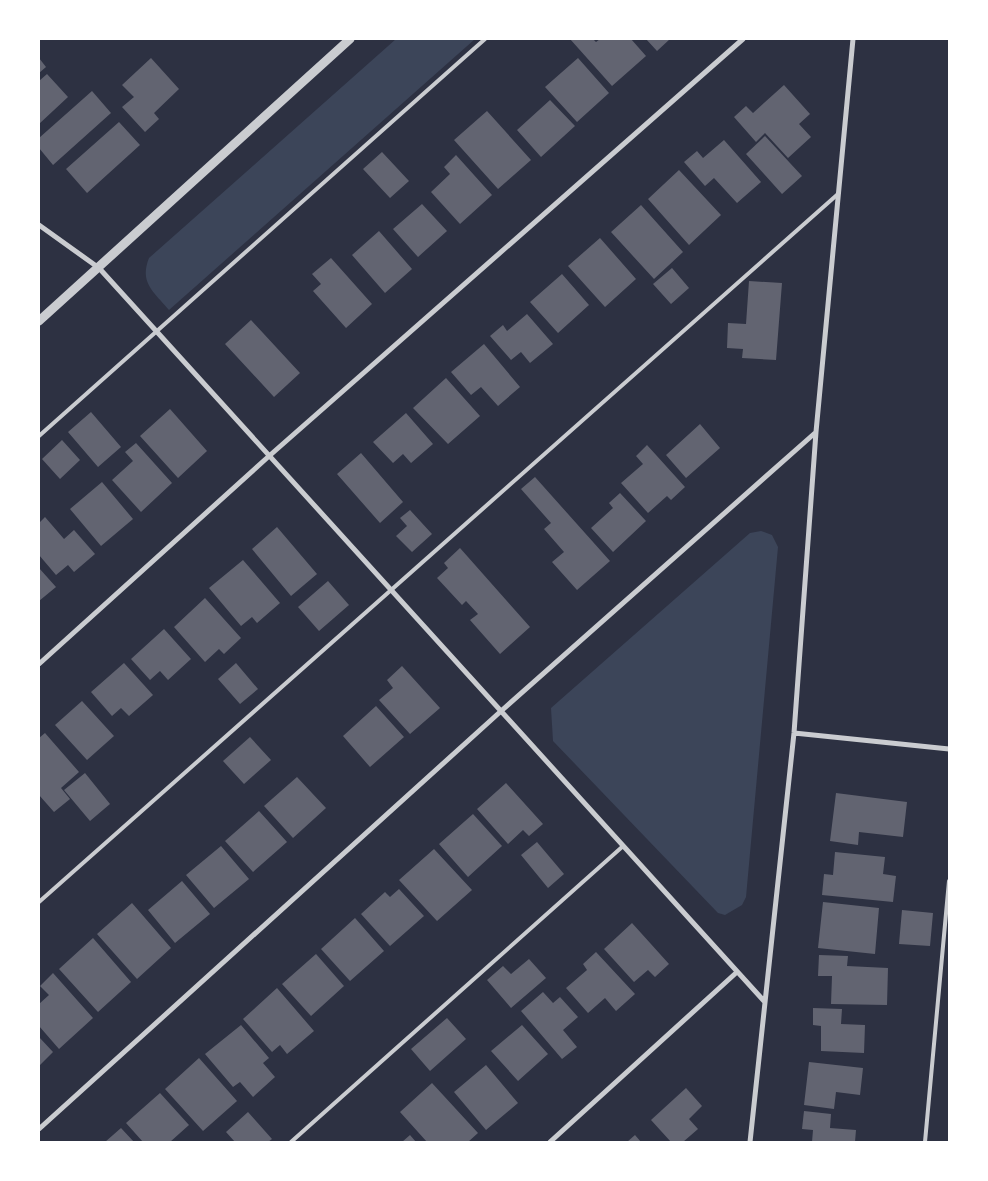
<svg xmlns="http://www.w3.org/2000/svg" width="988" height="1181" font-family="'Exo 2',sans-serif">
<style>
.green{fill:#3c4559}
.building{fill:#626471}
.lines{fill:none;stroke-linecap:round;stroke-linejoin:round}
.service{stroke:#caccd0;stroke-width:4}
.minor{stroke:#caccd0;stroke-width:5}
.tertiary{stroke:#caccd0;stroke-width:9}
</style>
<rect width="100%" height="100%" fill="#2d3142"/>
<path class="green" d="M396,39h79l-306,271c-15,-18 -30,-27 -20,-52z
M761,531l11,4 6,12 -32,350 -4,8 -17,10 -7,-2 -165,-172 -2,-33 199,-175z"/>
<path class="building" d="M570,39h23l3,3 4,-3h31l15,17 -34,30z
M646,39h24l-13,12z
M39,58l7,9 -7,6z
M151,58l28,31 -25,24 5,6 -14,13 -23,-25 12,-10 -12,-12z
M578,58l31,35 -32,29 -32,-35z
M47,74l21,23 -29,27v-43z
M784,85l26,29 -11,10 12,13 -23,21 -23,-25 -9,9 -22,-25 12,-11 7,7z
M92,91l19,22 -58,52 -14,-17v-10z
M550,100l25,26 -34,31 -24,-27z
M487,111l44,49 -33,29 -44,-49z
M119,122l21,23 -53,48 -21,-24z
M765,136l37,40 -20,18 -36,-40z
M724,140l37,42 -24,21 -23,-25 -9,8 -21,-24 13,-11 6,7z
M382,152l27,29 -19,17 -27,-29z
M456,155l36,40 -32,29 -29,-32 19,-18 -6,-7z
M679,170l42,45 -32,30 -41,-46z
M422,204l25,27 -29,26 -25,-28z
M641,205l42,47 -29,27 -43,-47z
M379,231l33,38 -27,24 -33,-38z
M600,238l36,41 -31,28 -37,-41z
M331,258l41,46 -26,24 -33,-37 8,-7 -9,-10z
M672,268l17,20 -18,16 -18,-20z
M562,274l27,31 -31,28 -28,-31z
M749,281l33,2 -6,77 -34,-2 1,-9 -16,-1 1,-25 18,1z
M527,314l26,30 -23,19 -9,-11 -10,8 -21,-24 13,-11 4,6z
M251,320l49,53 -26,24 -49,-53z
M484,344l36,43 -22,19 -17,-19 -10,8 -20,-23z
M446,378l34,38 -32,28 -35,-36z
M170,409l37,42 -29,27 -38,-42z
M91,412l30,35 -23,20 -30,-35z
M406,413l27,31 -22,19 -8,-9 -10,9 -20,-21z
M700,424l20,24 -34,30 -20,-23z
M62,440l18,20 -20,19 -18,-20z
M136,443l36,40 -31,29 -29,-32 21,-19 -8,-9z
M647,445l38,42 -14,13 -4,-4 -19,17 -27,-30 22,-19 -7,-8z
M361,453l42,49 -23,21 -43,-49z
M535,477l75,84 -33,29 -25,-28 12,-10 -20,-23 7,-6 -30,-34z
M102,482l31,37 -32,27 -31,-37z
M620,493l26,28 -33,31 -22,-24 22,-20 -4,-5z
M410,510l22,24 -20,18 -16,-16 11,-10 -7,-8z
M45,517l19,22 10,-9 21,24 -21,18 -6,-7 -12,10 -17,-20v-32z
M277,527l40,47 -26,22 -39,-47z
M460,548l70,79 -30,27 -30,-34 8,-6 -12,-13 -4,4 -25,-27 11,-10 -4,-5z
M243,560l37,43 -23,20 -5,-6 -11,9 -32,-38z
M39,568l17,19 -17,14z
M328,581l21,24 -30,26 -21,-24z
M205,598l36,40 -17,16 -5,-5 -14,13 -31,-35z
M164,629l27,30 -23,21 -8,-9 -10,9 -19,-21z
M124,663l29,32 -24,21 -8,-8 -9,8 -21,-24z
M236,663l22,26 -18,15 -22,-25z
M402,666l38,42 -30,26 -31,-34 14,-12 -6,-8z
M82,701l32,35 -27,24 -32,-35z
M376,706l28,31 -34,30 -27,-31z
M45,733l34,39 -18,16 9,11 -16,13 -15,-17v-57z
M250,737l21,23 -27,24 -21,-23z
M85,773l25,31 -20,17 -26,-31z
M297,777l29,31 -33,30 -29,-32z
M506,783l37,41 -14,12 -6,-6 -15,14 -31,-35z
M836,793l71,9 -4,35 -44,-5 -1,13 -28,-4z
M259,811l28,31 -34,30 -28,-31z
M473,814l29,32 -34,31 -29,-33z
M537,842l27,32 -16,14 -27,-33z
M221,846l28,33 -35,29 -28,-33z
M434,849l38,41 -35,31 -38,-41z
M835,852l50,5 -2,17 13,2 -3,26 -71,-7 2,-21 9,1z
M182,881l28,33 -35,29 -27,-33z
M399,889l25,27 -34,30 -29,-32 24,-22 5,5z
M823,902l56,6 -4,46 -57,-6z
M132,903l39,45 -34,31 -40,-45z
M902,910l31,3 -3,33 -31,-2z
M355,918l29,33 -34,30 -29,-32z
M632,923l37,41 -14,13 -7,-7 -14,12 -30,-33z
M93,938l38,44 -33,30 -39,-43z
M596,952l39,42 -19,17 -11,-13 -17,15 -22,-25 21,-18 -4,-6z
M316,954l28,32 -33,30 -29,-32z
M819,955l29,1 -1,10 41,2 -1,37 -56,-1 1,-28h-14z
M529,959l17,19 -35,30 -24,-28 16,-14 8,8z
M53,973l40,45 -34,31 -20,-23v-22l10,-9 -9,-9z
M277,988l37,43 -27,23 -7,-9 -8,7 -29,-33z
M543,992l10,11 7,-6 18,20 -15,13 14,17 -15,12 -41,-48z
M813,1008l29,1 -1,15 24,1 -1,28 -43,-2v-25l-8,-1z
M447,1018l19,21 -36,32 -19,-22z
M241,1025l28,33 -6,5 12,14 -22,20 -13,-15 -7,5 -28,-33z
M522,1025l26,29 -30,27 -27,-30z
M39,1037l14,15 -14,14z
M199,1058l38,43 -34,30 -38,-42z
M809,1062l54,6 -3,27 -24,-3 -2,17 -30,-4z
M486,1065l32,38 -32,27 -32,-38z
M432,1083l46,50 -10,9h-41l-27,-30z
M686,1088l16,18 -13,13 9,10 -15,13h-12l-20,-22z
M160,1093l29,32 -19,17h-27l-17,-19z
M804,1111l27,3 -1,14 26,2 -1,12h-43l1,-12 -11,-1z
M248,1112l24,27 -4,3h-33l-9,-10z
M121,1128l13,14h-29z
M410,1135l6,7h-14z
M635,1135l6,7h-14z"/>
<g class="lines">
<path class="service" d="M39,436l446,-397
M39,902l799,-708
M291,1142l331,-295
M925,1142l24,-261"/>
<path class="minor" d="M39,225l60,43 665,733
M39,664l229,-207 475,-418
M794,733l155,16
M39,1129l461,-417 315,-279
M550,1142l187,-170
M750,1142l44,-409 22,-301 37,-393"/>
<path class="tertiary" d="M39,321l311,-282"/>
</g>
<rect width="988" height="1181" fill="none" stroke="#ffffff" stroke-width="80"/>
</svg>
